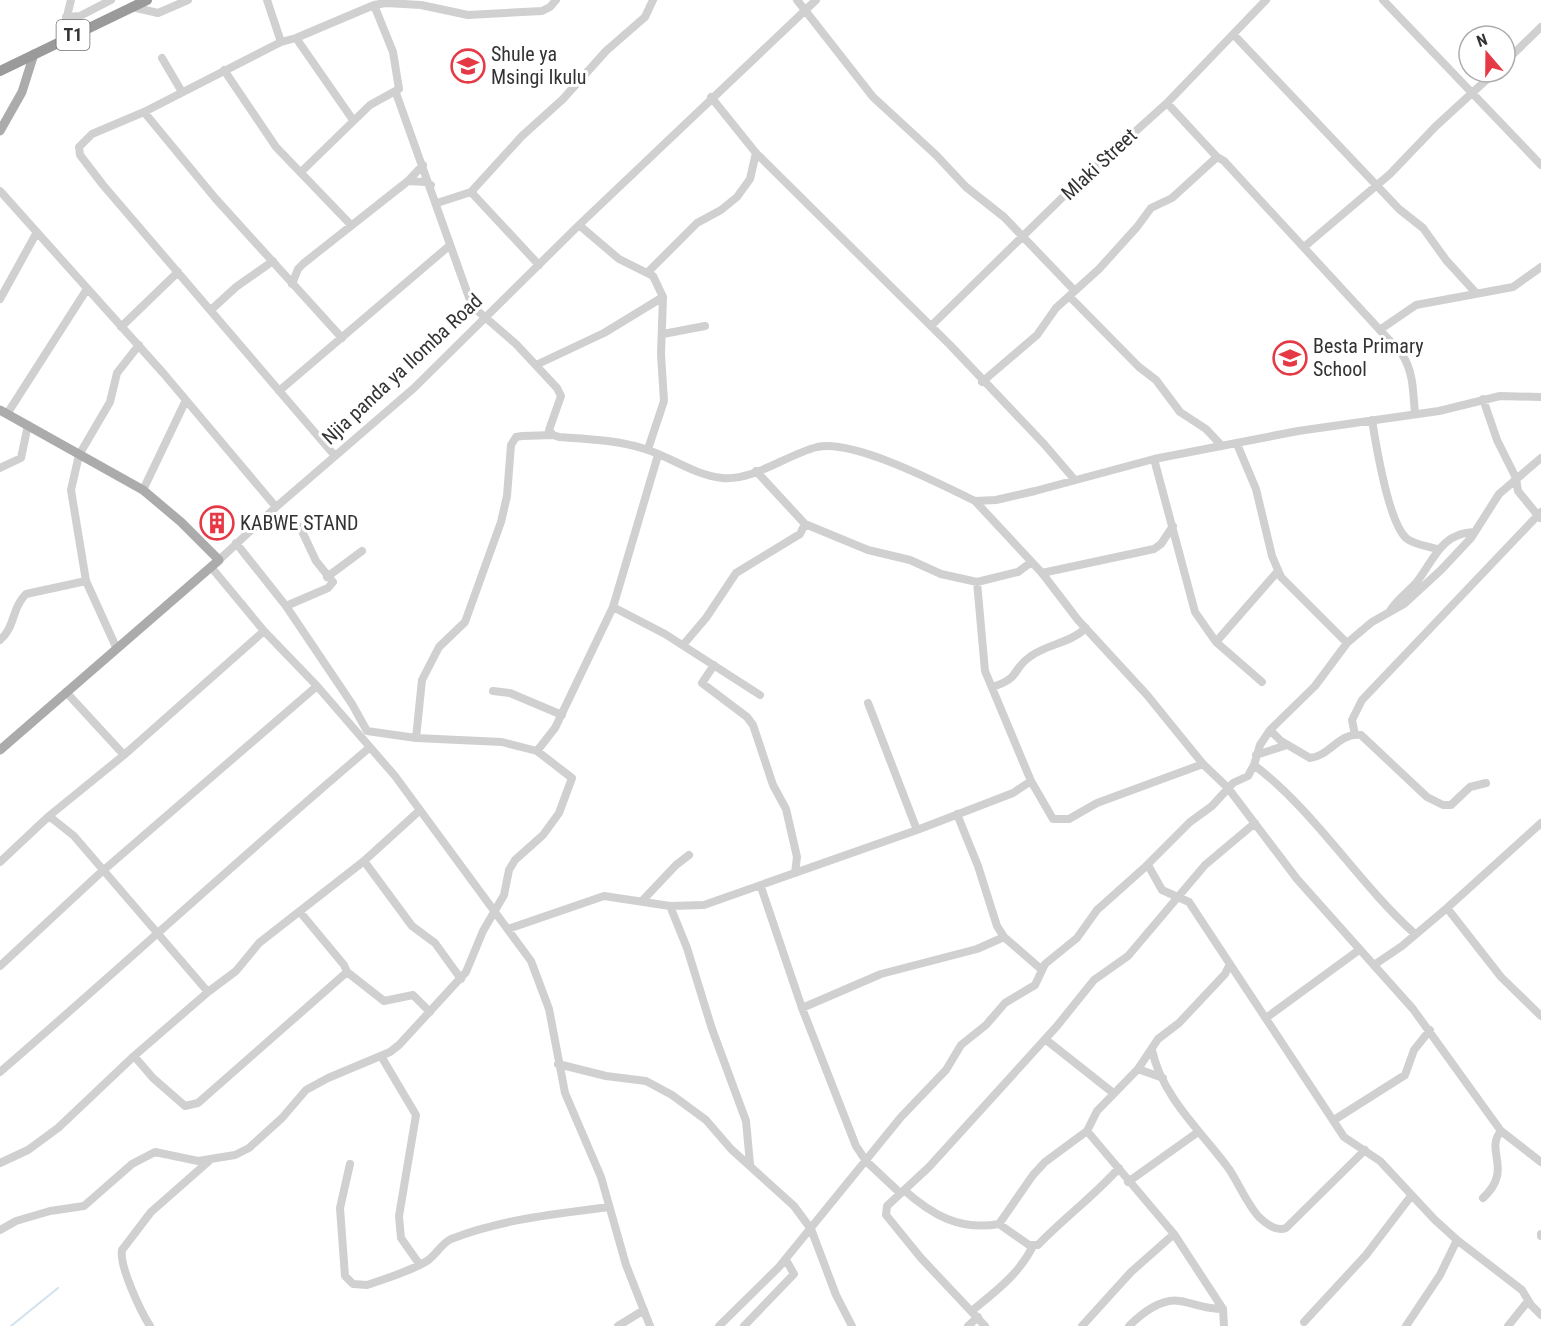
<svg xmlns="http://www.w3.org/2000/svg" width="1541" height="1326" font-family="'Roboto Condensed',sans-serif">
<style>
.lines{fill:none;stroke-linecap:round;stroke-linejoin:round}
.stream{stroke:#cfe2ee;stroke-width:2}
.minor{stroke:#d0d0d0;stroke-width:8}
.major{stroke:#ababab;stroke-width:9}
.highway{stroke:#9a9a9a;stroke-width:10}
.labels{text-anchor:middle;stroke-width:6;stroke-linejoin:round;paint-order:stroke}
.shield{fill:#fff;stroke:#707070;stroke-width:1.5}
.shield-label{font-size:18px;font-weight:bold;fill:#333}
.poi-label{font-size:20px;fill:#333;stroke:#fff;text-anchor:start}
.street-label{font-size:20px;fill:#333;stroke:#fff}
</style>
<rect width="100%" height="100%" fill="#fff"/>
<g class="lines">
<path class="stream" d="M11,1326l47,-38"/>
<path class="minor" d="M267,0l14,42
M797,0l76,97 63,58 30,32 38,30 70,73
M1383,0l158,165
M132,7l26,6 30,-13
M66,17l14,-1 31,-16
M1234,35l165,174 24,19 23,32 30,33
M296,38l57,82
M61,40l10,-40
M162,58l20,34
M1505,62l36,-35
M224,70l52,77 75,78
M396,93l76,213 44,38 41,44 4,8 -12,34 4,5 6,2c29,2 59,3 86,12 26,8 49,26 77,29 32,3 64,-23 95,-31 37,-8 123,37 158,54l21,-1 39,-9 119,-32 144,-28 141,-20 61,-15 41,1
M711,97l45,56 194,192 94,99 30,35
M1167,103l50,54
M144,112l71,86 127,140
M301,172l69,-67 29,-16 -6,-37 -19,-47
M408,181l15,-16
M0,191l164,183 112,133
M471,192l68,73
M437,203l34,-11 51,-56 41,-37 43,-48 39,-34 8,-17
M579,225l40,34 34,17 10,21 -2,57 3,47 -16,48
M1304,247l86,-73 46,-48 59,-54
M648,272l49,-49 24,-13 16,-13 13,-18 6,-26
M292,284l6,-15 6,-6 104,-82 17,1 6,3
M1069,296l70,71 17,13 24,32 26,17 16,17
M0,299l37,-67
M212,309l24,-22 37,-26
M931,326l138,-135 98,-88 99,-103
M121,327l57,-55
M1381,329l35,-24 97,-18 28,-20
M663,334l42,-8
M536,365l68,-32 59,-36
M982,382l55,-47 19,-27 43,-39 38,-42 14,-19 21,-10 45,-41 7,4 178,193c12,19 11,39 13,60
M279,391l170,-145
M1483,399l14,41 19,38 2,13 22,27
M7,414l80,-125
M1372,420c4,25 16,101 34,118 8,7 22,8 31,11
M1237,444l19,45 16,67 9,21 66,66
M335,456l-232,-271 -23,-30 -1,-8 13,-13 52,-22 137,-70 15,-4 78,-33 12,-2 35,2 47,10 74,-4 8,-4 6,-7
M1154,459l41,153 21,30 46,40
M0,468l21,-10 7,-33
M756,471l49,53 63,26 42,10 31,14 36,8 41,-10 12,-9
M143,490l43,-90
M975,501l67,72 36,47 69,75 56,69 25,24 69,91 116,130 88,122 40,31
M236,543l50,63 66,98 15,27 49,7 86,4 35,9 18,-23 58,-121 45,-152
M219,560l57,-53 138,-119 165,-163 237,-225
M211,567l53,64 53,55 78,90 136,185 18,48 16,84 36,84 25,88 24,61
M1042,573l112,-24 7,-5 12,-18
M327,577l35,-26
M977,582l8,89 46,110 22,38h16l28,-16 106,-39
M286,606l42,-18 5,-6 -17,-21 -16,-34
M613,607l52,27 95,61
M1390,611c6,-11 18,-19 26,-28 18,-23 25,-50 58,-51
M0,640c16,-14 11,-31 26,-46l60,-13
M1216,642l62,-71
M683,645l23,-27 30,-45 64,-39 5,-10
M116,647l-30,-66 -15,-91 8,-35 31,-53 7,-29 22,-28
M714,665l-12,18 45,34 6,8 20,60 13,24 11,48 -2,16
M992,687c30,-9 19,-18 39,-31 17,-12 39,-13 55,-28
M493,691l17,2 52,22
M66,692l58,63
M868,703l49,127
M1270,730l11,11 29,17c20,-2 29,-26 51,-23l66,62 16,8h8l19,-18 16,-4
M1355,735l-3,-15 10,-20 179,-188
M416,738l6,-58 17,-33 26,-25 36,-100 6,-26 4,-51 5,-8 6,-1 31,-1
M1256,755l31,-10
M1254,765c62,47 103,117 161,169
M957,814l21,52 19,60 7,11 38,33
M49,816l25,20 134,156
M364,861l48,65 23,17 26,36
M0,862l49,-46 75,-61 140,-124
M1148,865l14,25 27,12 155,235 36,24 54,58 23,21 65,50 9,15 10,10
M761,887l41,121 54,138 10,15 34,32
M642,901l34,-36 13,-10
M670,906l17,42 25,81 34,92 4,43
M1447,908l54,69 40,39
M508,929l96,-33 66,10 34,-1 213,-75 96,-37 18,-12
M1374,965l28,-19 45,-38 94,-85
M0,966l98,-91 219,-189
M347,972l37,29 29,-6 17,17
M802,1008l79,-34 96,-25 27,-12
M1266,1018l93,-68
M1045,1039l67,53
M1152,1050c10,47 50,82 77,119 10,15 17,33 29,47 7,7 18,16 28,12l79,-78
M134,1056l19,22 32,28 13,-3 149,-131 -3,-7 -44,-53
M381,1056l35,59 -17,101 2,22 19,27
M558,1064l48,12 40,5 26,14 34,25 25,29 63,57 17,23 25,66 16,31
M1138,1069l25,9
M0,1072c124,-107 244,-218 369,-324
M1334,1120l71,-45 9,-25 16,-20
M1087,1131l87,103 49,75 1,17
M0,1163l28,-13 30,-22 76,-72 74,-64 28,-21 23,-28 105,-82 55,-50
M350,1164l-10,44 5,68 8,8 14,1c20,-7 42,-13 60,-24 9,-6 14,-17 24,-22 51,-20 105,-25 158,-32
M1128,1182l70,-50
M904,1190c28,25 56,41 95,34l34,-49 12,-13 42,-31 10,-20 41,-42 20,-30 21,-16 46,-49 5,-10
M1483,1198c31,-29 1,-47 18,-67
M999,1224l30,21h9c26,-27 56,-49 81,-77
M0,1230l16,-9 34,-10 34,-5 48,-42 23,-12 43,9 37,-6 14,-7 33,-30 24,-28 22,-12 62,-26 9,-7 67,-73 17,-41 21,-36 5,-25 6,-10 28,-25 16,-22 13,-35 -35,-27
M1541,1236v-2
M973,1310c23,-19 46,-36 60,-64
M1304,1322l62,-67 45,-59
M150,1326c-9,-14 -31,-60 -28,-76l29,-38 58,-51
M618,1326l26,-16
M719,1326l60,-59 122,-150 45,-47 15,-25 25,-20 19,-22 30,-18 10,-21 32,-26 20,-28 47,-42 46,-46 22,-16 21,-23 15,-7 6,-11 6,-20 10,-15 45,-44 32,-43 25,-21 32,-18 37,-34 30,-32 28,-44 42,-36
M744,1326l50,-52 -8,-14
M968,1326l10,-9
M985,1326l-64,-68 -35,-43 1,-9 42,-39 128,-141 37,-46 34,-24 77,-91 50,-42
M1082,1326l49,-54 43,-38
M1129,1326c12,-12 33,-29 51,-25 16,3 27,8 43,8
M1406,1326l34,-51 17,-35
M1508,1326l20,-25"/>
<path class="major" d="M0,131l22,-39 12,-38
M0,410l143,80 38,32 38,38 -219,190"/>
<path class="highway" d="M0,71l147,-71"/>
</g>
<defs>
<symbol id="school-ring" viewBox="-11 -11 22 22"><circle r="9.5" fill="#fff" stroke="#e63946" stroke-width="1.5"/><path d="M0-5L7-2L0 1L-7-2ZM-4 1L0 2.5L4 1V4Q0 6-4 4Z" fill="#e63946"/></symbol>
<symbol id="building-ring" viewBox="-11 -11 22 22"><circle r="9.5" fill="#fff" stroke="#e63946" stroke-width="1.5"/><path d="M-4-6H4V6H1V3H-1V6H-4ZM-2.5-4.3h1.7v1.8h-1.7ZM.8-4.3h1.7v1.8H.8ZM-2.5-1h1.7V.8h-1.7ZM.8-1h1.7V.8H.8Z" fill="#e63946"/></symbol>
</defs>
<g fill-rule="evenodd">
<use href="#school-ring" x="449" y="47" width="38" height="38"/>
<use href="#school-ring" x="1271" y="339" width="38" height="38"/>
<use href="#building-ring" x="198" y="504" width="38" height="38"/>
</g>
<g class="labels">
<rect class="shield" x="56.5" y="20" width="33" height="30" rx="4.5"/>
<g class="shield-label">
<text x="73" y="41">T1</text>
</g>
<g class="poi-label">
<text x="491" y="61">Shule ya<tspan x="491" dy="23">Msingi Ikulu</tspan></text>
<text x="1313" y="353">Besta Primary<tspan x="1313" dy="23">School</tspan></text>
<text x="240" y="530">KABWE STAND</text>
</g>
<g class="street-label">
<text transform="translate(1099 164) rotate(-43)" y="7">Mlaki Street</text>
<text transform="translate(402 369) rotate(-43)" y="7">Njia panda ya Ilomba Road</text>
</g>
</g>
<g transform="translate(1487 54) rotate(340)"><circle r="28" fill="#ffffff" stroke="#adadad" stroke-width="1.5"/>
<path d="M0-4.5L10 22L0 15L-10 22Z" fill="#e63946"/>
<text y="-9" font-size="16" font-weight="bold" text-anchor="middle" fill="#333333">N</text>
</g>
</svg>
